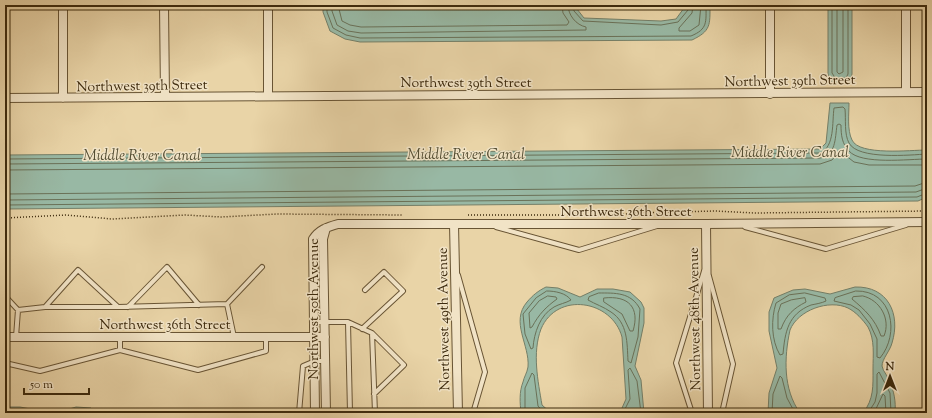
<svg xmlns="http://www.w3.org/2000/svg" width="932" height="418" font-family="'Sorts Mill Goudy',serif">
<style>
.water{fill:#98b8a4;stroke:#747f68}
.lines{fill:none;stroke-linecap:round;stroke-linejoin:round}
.shore{stroke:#6a7158;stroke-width:1}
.lane-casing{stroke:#685434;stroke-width:6}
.street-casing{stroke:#685434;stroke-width:10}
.path{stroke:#3d2a0d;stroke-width:1.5;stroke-dasharray:1 2;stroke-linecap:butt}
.lane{stroke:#f1e3c6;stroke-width:4}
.street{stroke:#f1e3c6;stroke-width:8}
.labels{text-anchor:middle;stroke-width:3;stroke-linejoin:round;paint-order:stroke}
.street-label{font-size:14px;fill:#3d2a0d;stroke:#f1e3c6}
.water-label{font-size:15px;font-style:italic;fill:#544e33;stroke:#f1e3c6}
</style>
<rect width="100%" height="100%" fill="#e9d4a7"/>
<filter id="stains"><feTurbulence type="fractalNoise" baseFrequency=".005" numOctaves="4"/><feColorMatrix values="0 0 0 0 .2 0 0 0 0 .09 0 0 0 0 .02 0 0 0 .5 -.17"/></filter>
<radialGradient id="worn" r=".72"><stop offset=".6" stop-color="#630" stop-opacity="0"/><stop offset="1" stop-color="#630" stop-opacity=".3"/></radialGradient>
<path class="water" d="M323,5h254v4l7,9 77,3 15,-2 8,-11 1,-3h25c0,20 1,26 -18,35l-332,2 -15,-3 -15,-8 -7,-19z
M828,5h24v69l-2,8 -18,1 -4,-9z
M830,103h19c0,11 -2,27 3,37 7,16 59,10 75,10v47l-9,4 -913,8v-54l815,-6 6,-6z
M546,287l12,1 22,9 17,-8h16l17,3 11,10 3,6v15l-9,43 6,14 3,33h-27l5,-5 4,-9 -4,-62c-10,-37 -65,-46 -81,-8 -9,24 -3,52 1,76l9,8h-30c-1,-10 -2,-21 2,-31 1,-5 4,-9 5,-15 2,-22 -18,-45 -1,-65 6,-7 11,-11 19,-15z
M855,287c33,-1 46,27 37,56 -2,8 -10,16 -10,23 1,5 5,9 7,14 5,11 7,21 6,33h-32c11,-14 10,-27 10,-44 0,-14 2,-29 -5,-42 -5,-7 -12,-15 -20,-19 -19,-9 -50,2 -58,22 -6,28 -7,59 10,83h-32l1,-20 8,-25 -8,-37v-19l5,-14 19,-8 12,-1 25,5z
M5,407h15l32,6h-47z
M76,407l15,1 4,5h-39z
M233,409h13l5,4h-39z"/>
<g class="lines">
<path class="shore" d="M327,5v7l6,16 13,7 14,3 331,-2c17,-7 15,-14 15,-31
M332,5v6l5,14 11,6 13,2 225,-3v-3c-10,-2 -18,-12 -18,-22
M338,5l4,16 8,4 11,2 206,-2 2,-3 -6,-9 -1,-8
M573,5l1,6 9,10 78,4 17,-3 10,-12v-5
M693,5l-1,8 -13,15v3h11l9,-6 2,-20
M832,5v68l4,6 10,-1 2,-4v-69
M837,5v67l2,2 4,-2v-67
M5,159l815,-6c15,-6 12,-31 14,-45l9,-1 2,2c1,10 -1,25 4,34 9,17 61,12 78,11
M5,164l815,-6c16,-3 15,-19 17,-33l2,-1 2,1c0,10 1,19 8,26 12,14 60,8 78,8
M5,170l815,-6 12,-4 8,-9 14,11 15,3h58
M5,194l910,-8 12,-4
M5,200l911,-8 11,-4
M5,205l912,-8 10,-4
M547,291c8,0 19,2 24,9 -5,3 -12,4 -17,7 -14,8 -20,26 -21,41l-2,1 -6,-15 -2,-20 13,-16z
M856,291c37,-1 44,43 24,67l-3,-1v-18l-7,-15 -11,-14 -8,-5 -17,-4 1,-3z
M599,293c16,0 32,-1 41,16l-2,28 -7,26 -3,-2c-1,-18 0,-38 -17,-49 -7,-5 -16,-8 -23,-12l1,-3z
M805,293l20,5 1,3c-4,2 -10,3 -15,4 -23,9 -26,27 -28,49l-3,1c-9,-15 -9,-36 -4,-52l13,-8z
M548,296l8,1 1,2c-11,8 -18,15 -25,28l-2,1 -1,-15 10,-12z
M863,296c17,4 28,23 21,40h-3c-6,-17 -16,-26 -29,-37l1,-2z
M604,298c25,-3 36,10 29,33h-3l-8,-17 -18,-12z
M805,298l1,4c-12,6 -20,13 -25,27h-3v-16l3,-9 10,-4z
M525,413v-25l7,-15 2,2 4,31 6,7
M623,413l7,-14 -2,-29 2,-2 7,13 4,32
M772,413l1,-19 7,-18 2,2 5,20 8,15
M868,413l7,-11 2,-9v-19l2,-2 11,21 1,20
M874,413l9,-19 2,2 1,17"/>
<defs>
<path id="lane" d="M496,227l83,23 78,-24
M745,227l81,22 80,-24
M458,275l27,97 -12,41
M709,276l24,88 -11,49
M5,296l13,14 -2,27
M227,304l7,33
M45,307h72
M128,307l39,-40 32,38
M18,310l27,-3 33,-37 40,37 109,-3 35,-37
M314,322h34l2,91
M348,322l24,11 3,80
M362,329l41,-38 -19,-19 -19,18
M372,333l32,32 -30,29
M120,350l78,20 68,-19v-14
M927,357v7
M5,363l35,8 80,-21v-13
M299,413l4,-47 12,-5h10
M692,413l-16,-50 28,-92"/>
<path id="street" d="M63,5v93
M164,5l1,92
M268,5v91
M906,5v87
M770,94v-89
M5,98l922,-6
M454,224l4,189
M706,224l2,189
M326,228l-3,11 3,174
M5,337h320
M315,413l-2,-174c6,-9 14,-12 25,-15h368l221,-2"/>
</defs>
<use href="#lane" class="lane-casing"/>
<use href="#street" class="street-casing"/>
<path class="path" d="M468,215h105
M614,215l23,-2 78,-2 40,2 172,-2
M5,218l61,-3 46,4 73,-4 36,2 56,-3 126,1"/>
<use href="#lane" class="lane"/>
<use href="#street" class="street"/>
</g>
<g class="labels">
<g class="street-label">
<text transform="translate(790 80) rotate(-1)" y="5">Northwest 39th Street</text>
<text x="466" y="87">Northwest 39th Street</text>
<text transform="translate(142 85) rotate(-1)" y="5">Northwest 39th Street</text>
<text x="626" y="216">Northwest 36th Street</text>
<text transform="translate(313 309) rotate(-90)" y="5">Northwest 50th Avenue</text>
<text transform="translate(443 319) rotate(-91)" y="5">Northwest 49th Avenue</text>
<text transform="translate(694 319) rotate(-91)" y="5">Northwest 48th Avenue</text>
<text x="165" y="329">Northwest 36th Street</text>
</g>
<g class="water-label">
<text x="790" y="157">Middle River Canal</text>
<text x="466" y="159">Middle River Canal</text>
<text x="142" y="160">Middle River Canal</text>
</g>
</g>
<rect width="932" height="418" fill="none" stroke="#e9d4a7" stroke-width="20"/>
<rect x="6" y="6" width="920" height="406" fill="none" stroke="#3d2a0d" stroke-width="2"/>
<rect x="10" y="10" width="912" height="398" fill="none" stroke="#3d2a0d"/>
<g transform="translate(890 376)" stroke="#f1e3c6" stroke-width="3" paint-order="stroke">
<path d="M0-3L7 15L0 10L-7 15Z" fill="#3d2a0d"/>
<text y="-6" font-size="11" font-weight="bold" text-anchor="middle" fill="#3d2a0d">N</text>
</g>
<path d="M24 388v6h65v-6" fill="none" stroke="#3d2a0d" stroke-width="2"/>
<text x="30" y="388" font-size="12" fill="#3d2a0d" stroke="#f1e3c6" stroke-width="3" paint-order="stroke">50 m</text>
<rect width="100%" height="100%" filter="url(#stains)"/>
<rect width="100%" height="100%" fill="url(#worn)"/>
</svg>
